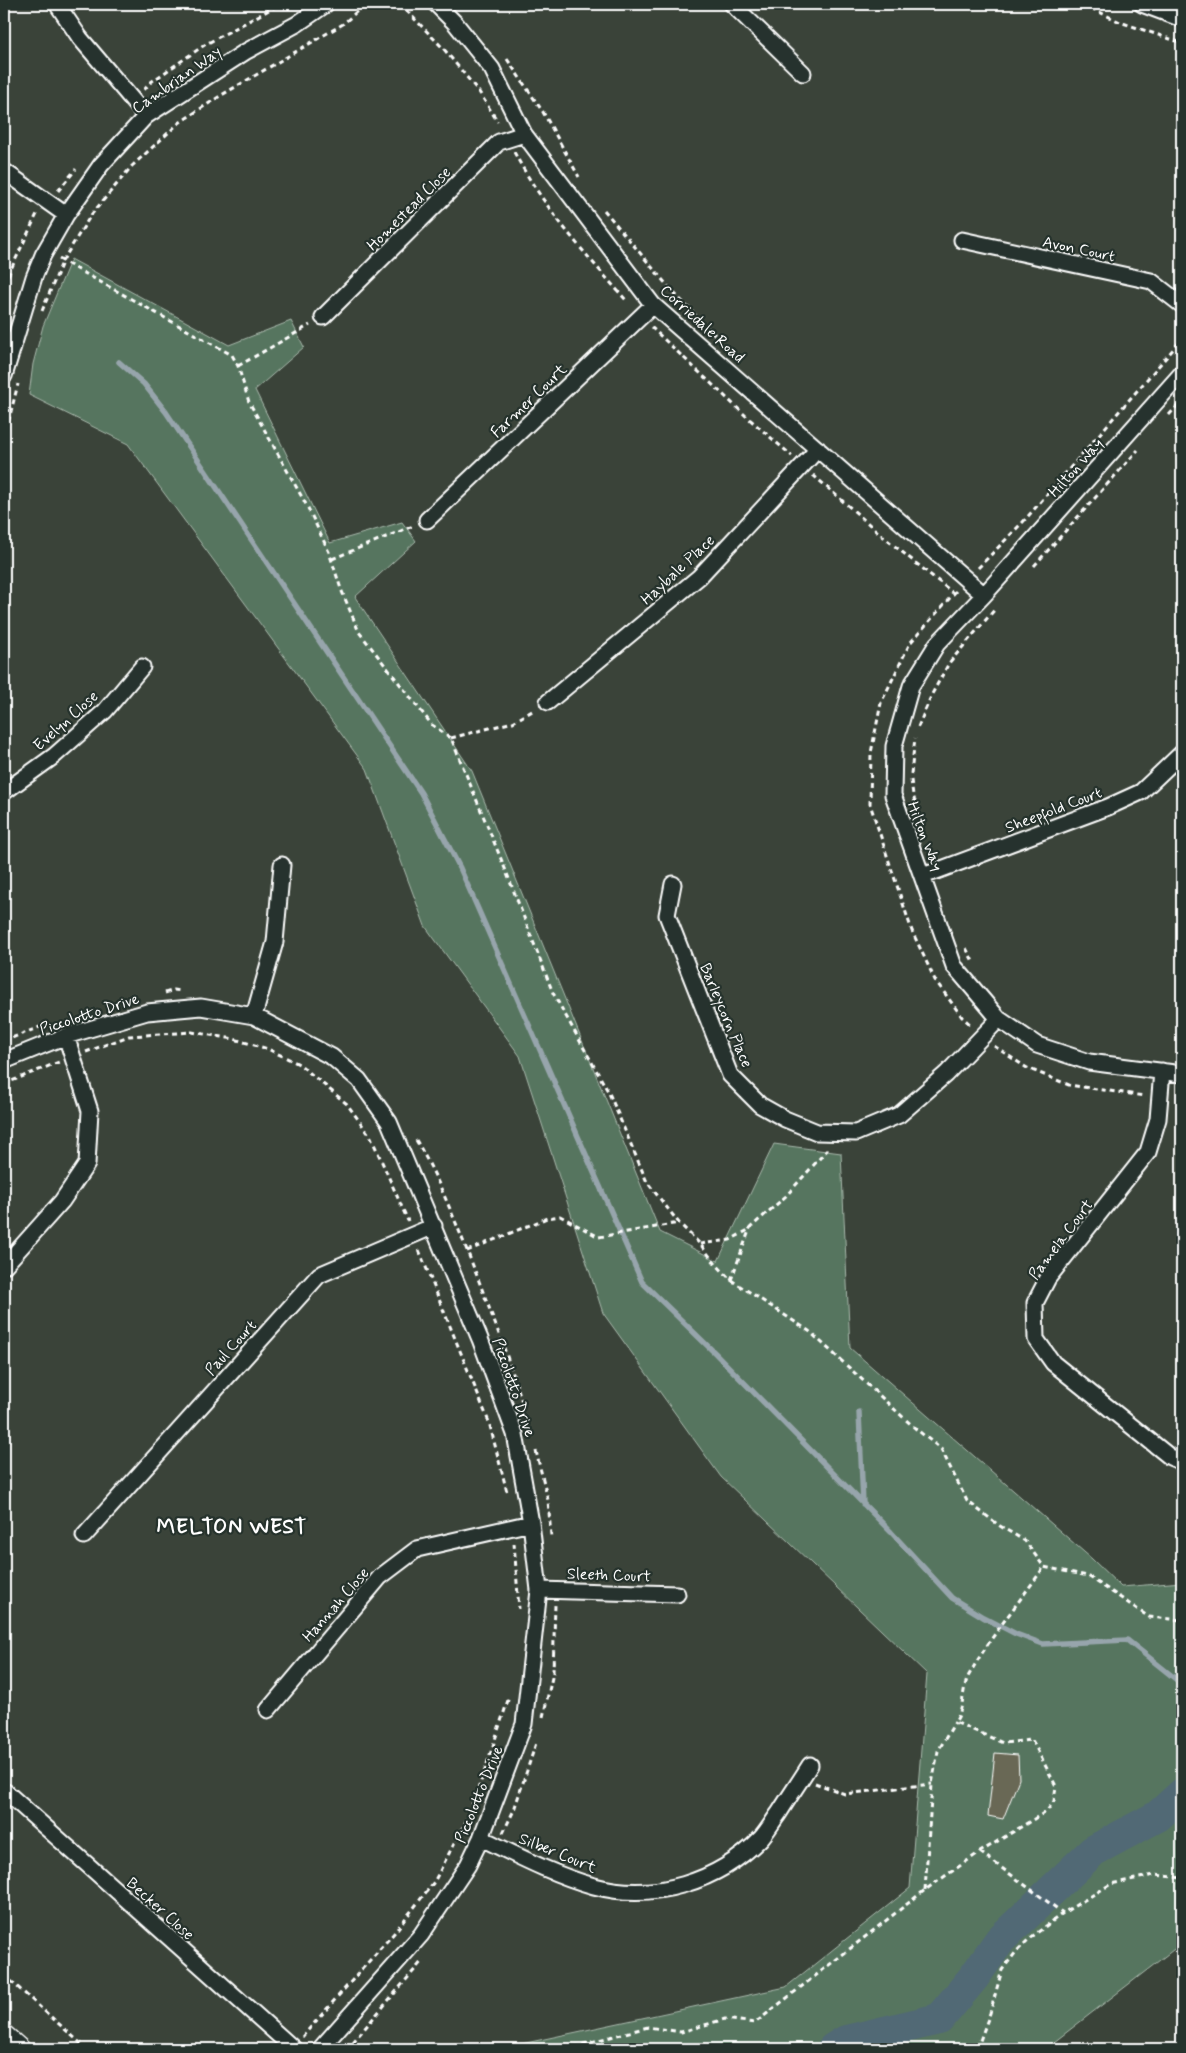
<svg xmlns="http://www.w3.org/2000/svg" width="1186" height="2053" font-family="Mynerve,sans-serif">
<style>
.green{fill:#56755e;stroke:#aabaae}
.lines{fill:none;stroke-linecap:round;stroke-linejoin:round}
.stream{stroke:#97a5ac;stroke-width:5.5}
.river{stroke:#516975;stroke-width:32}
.building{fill:#696854;stroke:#fff}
.minor-casing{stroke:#fff;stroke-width:19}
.tertiary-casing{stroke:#fff;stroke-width:21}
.path{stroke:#fff;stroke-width:3;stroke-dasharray:5 4;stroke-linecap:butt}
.minor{stroke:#26332d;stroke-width:15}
.tertiary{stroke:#26332d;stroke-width:18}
.labels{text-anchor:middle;stroke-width:4.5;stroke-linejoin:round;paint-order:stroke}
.street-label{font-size:16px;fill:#fff;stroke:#26332d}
.district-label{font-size:21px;font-weight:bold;letter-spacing:1px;fill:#fff;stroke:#26332d}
</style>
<rect width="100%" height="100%" fill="#3a4339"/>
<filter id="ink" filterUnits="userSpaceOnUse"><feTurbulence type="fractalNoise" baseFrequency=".02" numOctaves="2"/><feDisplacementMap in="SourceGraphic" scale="10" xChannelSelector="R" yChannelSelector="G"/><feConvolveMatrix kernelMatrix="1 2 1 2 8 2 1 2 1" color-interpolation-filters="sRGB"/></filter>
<g filter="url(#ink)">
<path class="green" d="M71,259l158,86 62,-24 13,26 -49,43 75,153 72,-21 14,19 -61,56 117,174 188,461 58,29 56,-117 67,9 9,195 242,211 29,28 61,-5v361l-137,106h-547l288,-62 124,-99 17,-214 -206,-197 -118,-164 -83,-257 -95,-130 -58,-157 -239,-325 -99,-49 4,-31 10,-38z"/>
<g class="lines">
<path class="stream" d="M119,362l25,22 22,28 255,381 39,75 182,414 73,71 176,179 61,66 31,19 33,17 27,10 84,-4 55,44
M859,1412l4,92"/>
<path class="river" d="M833,2049l13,-8 93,-22 35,-42 26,-37 93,-89 65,-35 24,-22"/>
</g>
<path class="building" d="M995,1753l23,2 1,24 -16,40 -15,-3z"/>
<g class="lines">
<defs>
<path id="minor" d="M57,4l23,34 66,78
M436,4l19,19 37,46 32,65 129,171 331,290
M732,4l71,69
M1142,4l40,15
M4,171l62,44
M962,240l189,41 31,24
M323,317l176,-175 25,-8
M1182,373l-198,222 -47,49 -26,42 -17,60 -1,49 61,171 45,53 38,26 52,17 93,12
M4,376l30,-99 9,-22 23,-40 35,-50 45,-49 99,-64 52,-28 29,-20
M427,520l226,-215
M548,702l151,-125 119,-128
M4,792l50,-36 51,-45 37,-44
M923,876l185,-69 33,-15 41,-39
M673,884l-6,31 63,160 30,30 25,14 32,13 39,1 43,-18 47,-41 53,-55
M254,1016l21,-74 7,-77
M4,1061l62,-25 81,-24 54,-5 53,9 78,41 27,23 30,42 91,217 35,95 16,89 8,67 -15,134 -43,114 -13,27 -47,70 -101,114
M1162,1071l-4,48 -10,33 -100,126 -13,25 1,36 17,24 117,94 12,5
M4,1266l58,-65 25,-37 3,-53 -24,-75
M84,1536l235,-261 115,-49
M539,1590l138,4
M268,1710l112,-133 37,-28 114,-26
M6,1792l288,257
M481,1838c37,18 73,37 113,48 60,16 124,-4 167,-48 7,-8 12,-17 18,-25 10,-16 21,-32 31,-48"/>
<path id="tertiary" d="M4,2034l17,15"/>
</defs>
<use href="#minor" class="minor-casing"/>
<use href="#tertiary" class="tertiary-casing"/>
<path class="path" d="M400,4l43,44 36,44 19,30
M1083,4l37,18 62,21
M507,59l36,53 36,65
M144,90l7,-8 55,-38 74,-40
M514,152c29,55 71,102 112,148
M58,191l18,-22
M604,210l68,81 49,50
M59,259l173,96 6,11 11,36 59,106 21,44 12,37 18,43 73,93 19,13 55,133 47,122 56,100 38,89 32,41 21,21 15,19 16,17 19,-52 36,-32 42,-47
M4,284l33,-70
M42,311l21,-51 28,-45 41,-49 47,-43 41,-27 123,-72 22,-20
M651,327l96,90 45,39
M238,366l72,-41
M1169,415l13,-14
M4,439l14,-55
M813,475l73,64 67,54
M332,559l81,-33
M1034,566l104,-116
M978,568l45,-46 159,-183
M956,591l-46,52 -29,60 -10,50 -1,51 42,127 23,49 27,37 9,8
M918,727l14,-33 17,-31 47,-55
M451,738l62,-16 21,-12
M911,774l4,-36
M911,780l2,15 8,25
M966,948l8,15
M165,993l9,-3 7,1
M4,1041l41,-16
M994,1046l33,22 42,17 75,11
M86,1052l43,-16 63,-4 42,7 34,10 31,15 48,40 24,33 37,84
M4,1084l55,-22
M416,1140c25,43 43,90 61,136 16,42 32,83 45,126
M700,1244l30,-4 20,-11
M419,1250l70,172 18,70
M467,1251l80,-33 13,-2 39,21 80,-14
M731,1280l78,51 107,98 25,20 26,52 33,25 25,15 19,26 44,9 61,41 33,3
M536,1451l12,49 3,36
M514,1543l5,66
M543,1717l10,-44 2,-68
M815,1783l30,11 87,-10
M503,1833l11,-23 22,-67
M980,1852l83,61
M925,1890l7,-106 6,-33 17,-29
M4,1975l83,74
M302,2037l92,-104 40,-51 31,-59 19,-50 25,-76
M347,2049l76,-89
M565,2049l83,-22 33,5 44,-13 30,4 170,-133 55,-38 67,-41 7,-10 2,-15 -24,-46 -29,3 -48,-21c10,-14 6,-32 14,-47 21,-38 50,-73 75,-108
M977,2049l13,-36 12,-43 14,-18 13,-13 34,-26 48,-29 43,-9 28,3"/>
<use href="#minor" class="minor"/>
<use href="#tertiary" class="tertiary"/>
</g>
</g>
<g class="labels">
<g class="street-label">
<text transform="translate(176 79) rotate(-35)" y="6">Cambrian Way</text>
<text transform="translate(408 208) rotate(-45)" y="6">Homestead Close</text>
<text transform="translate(1079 248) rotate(12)" y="6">Avon Court</text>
<text transform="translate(703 323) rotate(42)" y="6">Corriedale Road</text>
<text transform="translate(528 400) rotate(-44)" y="6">Farmer Court</text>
<text transform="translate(1075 467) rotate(-48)" y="6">Hilton Way</text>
<text transform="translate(677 569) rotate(-43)" y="6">Haybale Place</text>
<text transform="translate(65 720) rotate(-42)" y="6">Evelyn Close</text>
<text transform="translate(1053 809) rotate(-21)" y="6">Sheepfold Court</text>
<text transform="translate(926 836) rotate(69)" y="6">Hilton Way</text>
<text transform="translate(89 1013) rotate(-18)" y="6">Piccolotto Drive</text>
<text transform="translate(727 1015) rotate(67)" y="6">Barleycorn Place</text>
<text transform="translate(1060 1239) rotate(-53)" y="6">Pamela Court</text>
<text transform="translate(230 1347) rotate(-48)" y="6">Paul Court</text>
<text transform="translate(515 1387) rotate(71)" y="6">Piccolotto Drive</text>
<text transform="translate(609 1574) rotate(2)" y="6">Sleeth Court</text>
<text transform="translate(335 1604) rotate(-49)" y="6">Hannah Close</text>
<text transform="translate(478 1794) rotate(-68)" y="6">Piccolotto Drive</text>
<text transform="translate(558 1852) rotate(22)" y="6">Silber Court</text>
<text transform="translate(161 1908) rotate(42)" y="6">Becker Close</text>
</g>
<g class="district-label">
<text x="232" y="1533">MELTON WEST</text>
</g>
</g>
<rect width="1186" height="2053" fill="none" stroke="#26332d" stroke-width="20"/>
<rect x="10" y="10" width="1166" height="2033" fill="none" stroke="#fff" stroke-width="2" filter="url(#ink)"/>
</svg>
